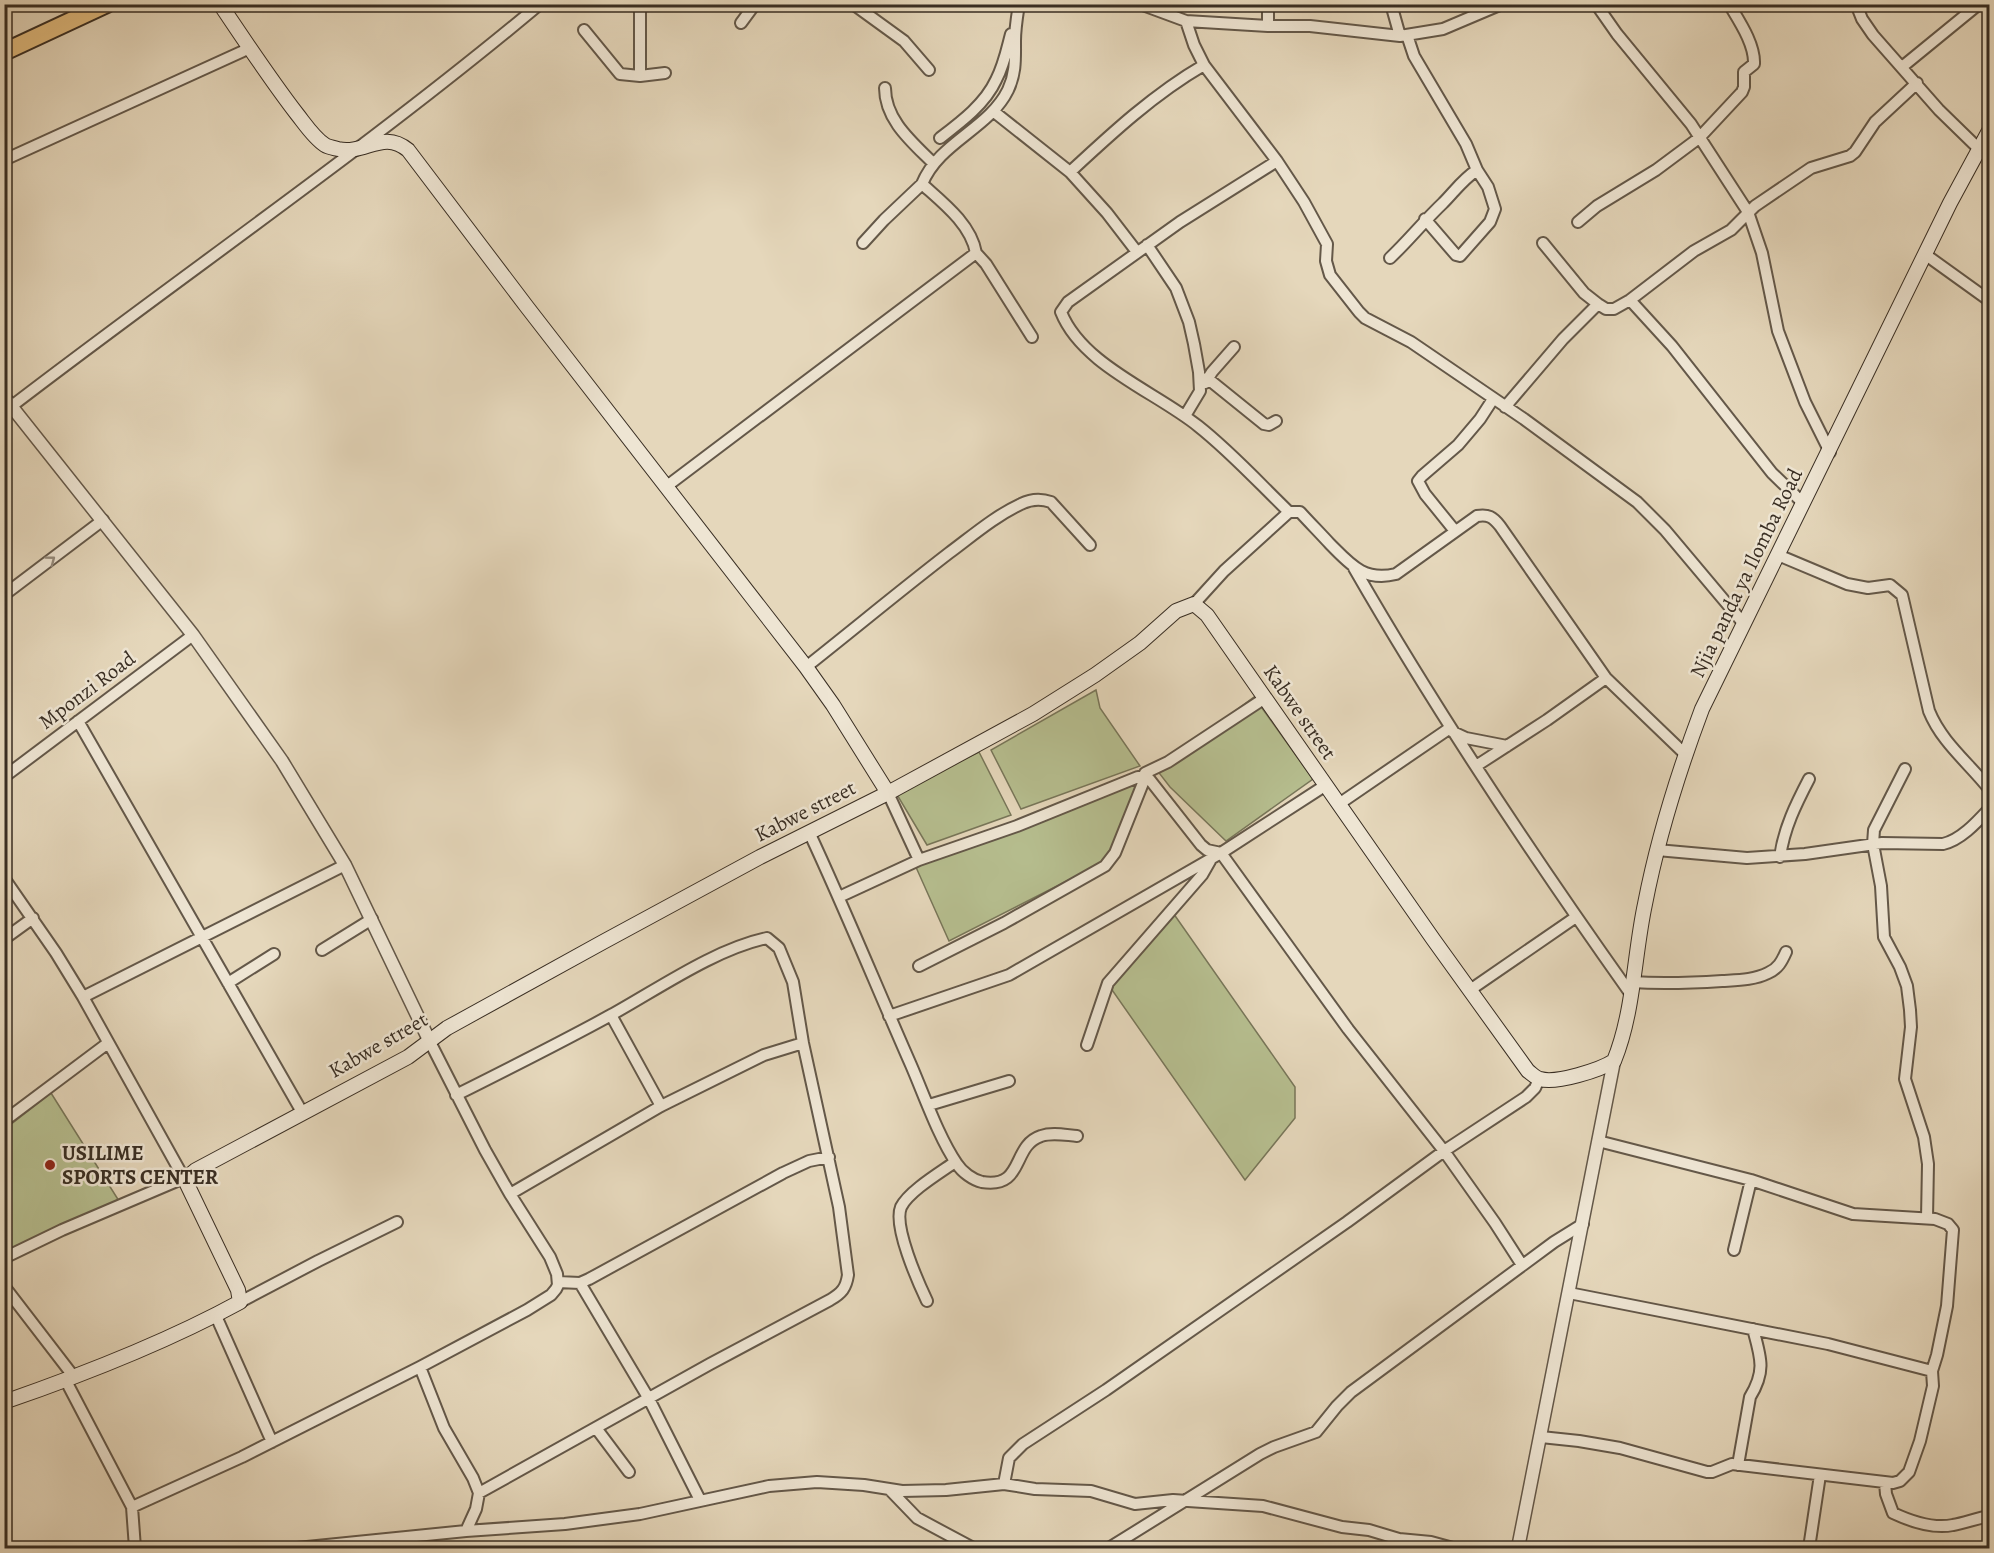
<svg xmlns="http://www.w3.org/2000/svg" width="1994" height="1553" font-family="Alegreya,serif">
<style>
.green{fill:#b6be8f;stroke:#787659;stroke-width:1.5}
.lines{fill:none;stroke-linecap:round;stroke-linejoin:round}
.minor-casing{stroke:#645849;stroke-width:14}
.tertiary-casing{stroke:#645849;stroke-width:15}
.secondary-casing{stroke:#392e23;stroke-width:16}
.trunk-casing{stroke:#392e23;stroke-width:20}
.minor{stroke:#eee5d3;stroke-width:10}
.tertiary{stroke:#eee5d3;stroke-width:12}
.secondary{stroke:#eee5d3;stroke-width:14}
.trunk{stroke:#e2bc7e;stroke-width:16}
.oneway{stroke:#948a7b}
.poi-dot{fill:#8f2418;stroke:#eee5d3;stroke-width:2}
.labels{text-anchor:middle;stroke-width:5;stroke-linejoin:round;paint-order:stroke}
.street-label{font-size:21px;fill:#392e23;stroke:#eee5d3}
.poi-label{font-size:21px;font-weight:bold;fill:#392e23;stroke:#eee5d3;text-anchor:start}
</style>
<rect width="100%" height="100%" fill="#e5d7bb"/>
<filter id="stains"><feTurbulence type="fractalNoise" baseFrequency=".00333" numOctaves="4"/><feColorMatrix values="0 0 0 0 .2 0 0 0 0 .09 0 0 0 0 .02 0 0 0 .5 -.17"/></filter>
<radialGradient id="worn" r=".72"><stop offset=".6" stop-color="#630" stop-opacity="0"/><stop offset="1" stop-color="#630" stop-opacity=".3"/></radialGradient>
<path class="green" d="M1096,690l4,18 40,58 -119,43 -30,-59z
M1254,697l59,82 -87,62 -56,-54 -14,-18z
M979,752l32,63 -84,30 -31,-52z
M1142,781l-28,76 -165,84 -34,-76z
M1171,910l124,177v31l-50,62 -135,-193z
M51,1093l68,108 -114,51v-123z"/>
<g class="lines">
<defs>
<path id="minor" d="M853,4l51,37 25,29
M1140,4l46,17 82,5h42l90,10 43,-7 59,-25
M1268,4v22
M1391,4l9,32
M1596,4l21,30 74,90 57,88 14,41 16,78 27,71 25,50
M1856,4l6,15 11,16 66,75 39,38
M1186,21l8,24 10,20 73,96 27,41 23,42 -1,17 4,14 29,37 6,6 46,24 113,77 113,83 28,28 79,94
M741,23l14,-19
M584,30l36,44 20,2 25,-3
M1407,35l7,21 52,88 11,26 11,17 7,22 -5,13 -30,34 -4,-1 -31,-36
M1902,67l77,-63
M640,76v-72
M885,88c0,32 27,54 48,75
M993,111l77,61 37,41 30,39
M940,138c21,-16 45,-34 56,-58 8,-15 11,-31 15,-46
M4,160l246,-112
M1277,161l-97,61 -112,80 -7,10c21,53 95,80 137,114 33,26 61,57 91,86
M1070,172c42,-39 84,-78 134,-107
M1578,222l19,-16 59,-36 43,-32 43,-46 2,-5v-15l10,-8c1,-20 -15,-43 -25,-60
M863,243l21,-23 38,-36
M1543,243l41,50 14,11 8,5h8l16,-9 64,-49 37,-21 24,-24 56,-38 39,-12 5,-4 20,-30 42,-39
M1147,245l29,43 13,34 5,22 5,28 1,19 -15,25
M976,253l10,11 46,73
M1926,255l64,46
M1390,258c19,-18 34,-37 53,-55 11,-11 20,-24 34,-33
M1630,300l42,46 100,127 31,30
M1207,378l57,46 5,1 7,-4
M1205,383l7,-11 22,-25
M1505,407l58,-68 35,-35
M4,412c178,-137 364,-264 536,-408
M667,486l309,-233c-5,-29 -34,-51 -54,-69 17,-42 67,-55 86,-94 8,-17 7,-31 7,-49 0,-13 2,-24 4,-37
M1455,531l-30,-37 -7,-13 4,-5 36,-31 22,-26 13,-20
M1778,555l69,29 21,4 22,-3 12,10 27,116c13,32 40,52 61,79
M1354,568c84,146 178,287 276,425
M4,595l99,-75
M1194,604l30,-33 65,-59h11c10,11 20,21 30,32 20,20 34,38 66,30l81,-58c11,-2 16,1 23,10l106,152 79,76
M806,667c48,-38 95,-77 143,-114 23,-17 46,-37 72,-49 10,-5 19,-6 30,-2l39,43
M78,721l224,391
M1453,732l13,6 41,8
M1476,766l71,-46 59,-42
M1905,769l-31,61 -1,14 8,42 3,51 16,30 7,19 3,24 1,17 -6,52 19,58 4,27 -1,54
M1145,773l23,-11 97,-64
M4,777l189,-142
M888,793l31,67
M1339,804l111,-76
M809,832c36,77 68,156 102,233 13,30 28,73 46,99 5,8 16,16 25,18 43,7 29,-36 59,-46 11,-4 24,-1 36,0
M1657,850l90,8 58,-4 77,-11 61,1c18,-4 34,-22 47,-36
M1780,857c4,-29 16,-53 29,-78
M4,878l52,75 27,44 103,185
M839,897l80,-37 98,-34 121,-49h9l3,3 51,65 6,5 14,3 105,-68
M4,939l29,-21
M322,950l50,-31
M919,966l85,-43 101,-57 10,-13 28,-70 4,-6
M1632,982c30,2 59,1 90,-1 16,-1 32,-1 46,-8 10,-4 14,-12 18,-21
M228,983l46,-29
M1470,990l106,-73
M83,997l262,-132
M611,1015l50,91
M889,1016l120,-41 212,-122 127,176 96,122 51,72 27,42
M1087,1045l21,-62 94,-108 8,-14
M456,1095c52,-26 104,-52 155,-80 47,-26 104,-66 156,-77l12,10 14,34 10,61 36,164 9,68c-2,13 -6,18 -18,25l-120,64 -231,129
M929,1105l80,-24
M4,1121l104,-78
M510,1194l151,-88 103,-51 39,-12
M1734,1250l17,-70
M4,1258l58,-28 122,-52
M558,1282l22,1 9,-4 194,-106 26,-12 20,-4
M580,1283l69,116 51,101
M4,1286l70,91
M1569,1293l259,51 104,27
M927,1301c-9,-19 -34,-75 -26,-94 8,-16 40,-35 54,-45
M240,1302l78,-41 79,-39
M216,1316l56,126
M420,1367l24,61 29,50 6,15 -3,16 -10,22
M66,1381l66,126 3,41
M596,1428l33,44
M1541,1437l38,4 41,7 87,24h5l20,-8 161,19 7,-2 9,-9 11,-31 13,-55 -1,-15 5,-16 10,-49 6,-76 -5,-6 -13,-5 -82,-5 -102,-34 -153,-39
M1738,1465l12,-68c16,-26 11,-39 3,-68
M1885,1483l1,11 7,19c17,8 40,16 60,12 12,-2 24,-7 37,-9
M1004,1484l5,-26 14,-14 83,-54 241,-168 97,-71 82,-54 9,-9 4,-9
M890,1490l27,28 56,30
M132,1507l110,-50 178,-90 107,-57 24,-15 5,-6 2,-4 -1,-11 -7,-17 -40,-63 -25,-44 -55,-108
M297,1548l169,-17 99,-7 75,-10 129,-28 48,-4 47,3 38,6 44,-1 58,-6 31,5 56,2 44,13 38,-4 90,6 79,21 27,3 30,9 32,3 22,6
M1109,1548l151,-94 14,-7 42,-15 21,-26 14,-14 203,-150 29,-18
M1809,1548l11,-73"/>
<path id="tertiary" d="M4,397l189,238 89,126 63,104 85,177
M1518,1548l96,-487"/>
<path id="secondary" d="M220,4c25,37 50,75 77,110 8,10 17,24 28,31 3,2 9,3 13,4 27,6 45,-20 70,1l119,157 279,360 27,38 55,88
M4,1402c81,-28 161,-59 236,-100l-2,-12 -52,-108 4,-7 6,-5 212,-113 39,-29 156,-86 157,-85 128,-64 145,-79 62,-39 45,-32 36,-32 18,-7 13,11 226,324 95,132c4,3 8,7 12,8 16,5 60,-9 74,-18 20,-49 20,-106 31,-157 13,-67 33,-131 57,-195l248,-506 40,-74"/>
<path id="trunk" d="M4,52l103,-48"/>
</defs>
<use href="#minor" class="minor-casing"/>
<use href="#tertiary" class="tertiary-casing"/>
<use href="#secondary" class="secondary-casing"/>
<use href="#trunk" class="trunk-casing"/>
<use href="#minor" class="minor"/>
<use href="#tertiary" class="tertiary"/>
<use href="#secondary" class="secondary"/>
<use href="#trunk" class="trunk"/>
</g>
<defs><path id="oneway-chevron" d="M-2-3.5L2.5 0L-2 3.5" fill="none" stroke-width="1.6" stroke-linecap="round" stroke-linejoin="round" transform="scale(1.5)"/></defs>
<use class="oneway" href="#oneway-chevron" transform="translate(51 560) rotate(-37)"/>
<circle class="poi-dot" cx="50" cy="1165" r="6"/>
<g class="labels">
<g class="street-label">
<text transform="translate(1746 573) rotate(-64)" y="7">Njia panda ya Ilomba Road</text>
<text transform="translate(87 690) rotate(-37)" y="7">Mponzi Road</text>
<text transform="translate(1300 712) rotate(55)" y="7">Kabwe street</text>
<text transform="translate(805 811) rotate(-27)" y="7">Kabwe street</text>
<text transform="translate(378 1045) rotate(-30)" y="7">Kabwe street</text>
</g>
<g class="poi-label">
<text x="62" y="1160">USILIME<tspan x="62" dy="24">SPORTS CENTER</tspan></text>
</g>
</g>
<rect width="1994" height="1553" fill="none" stroke="#e5d7bb" stroke-width="24"/>
<rect x="6" y="6" width="1982" height="1541" fill="none" stroke="#392e23" stroke-width="3"/>
<rect x="12" y="12" width="1970" height="1529" fill="none" stroke="#392e23" stroke-width="1.5"/>
<rect width="100%" height="100%" filter="url(#stains)"/>
<rect width="100%" height="100%" fill="url(#worn)"/>
</svg>
